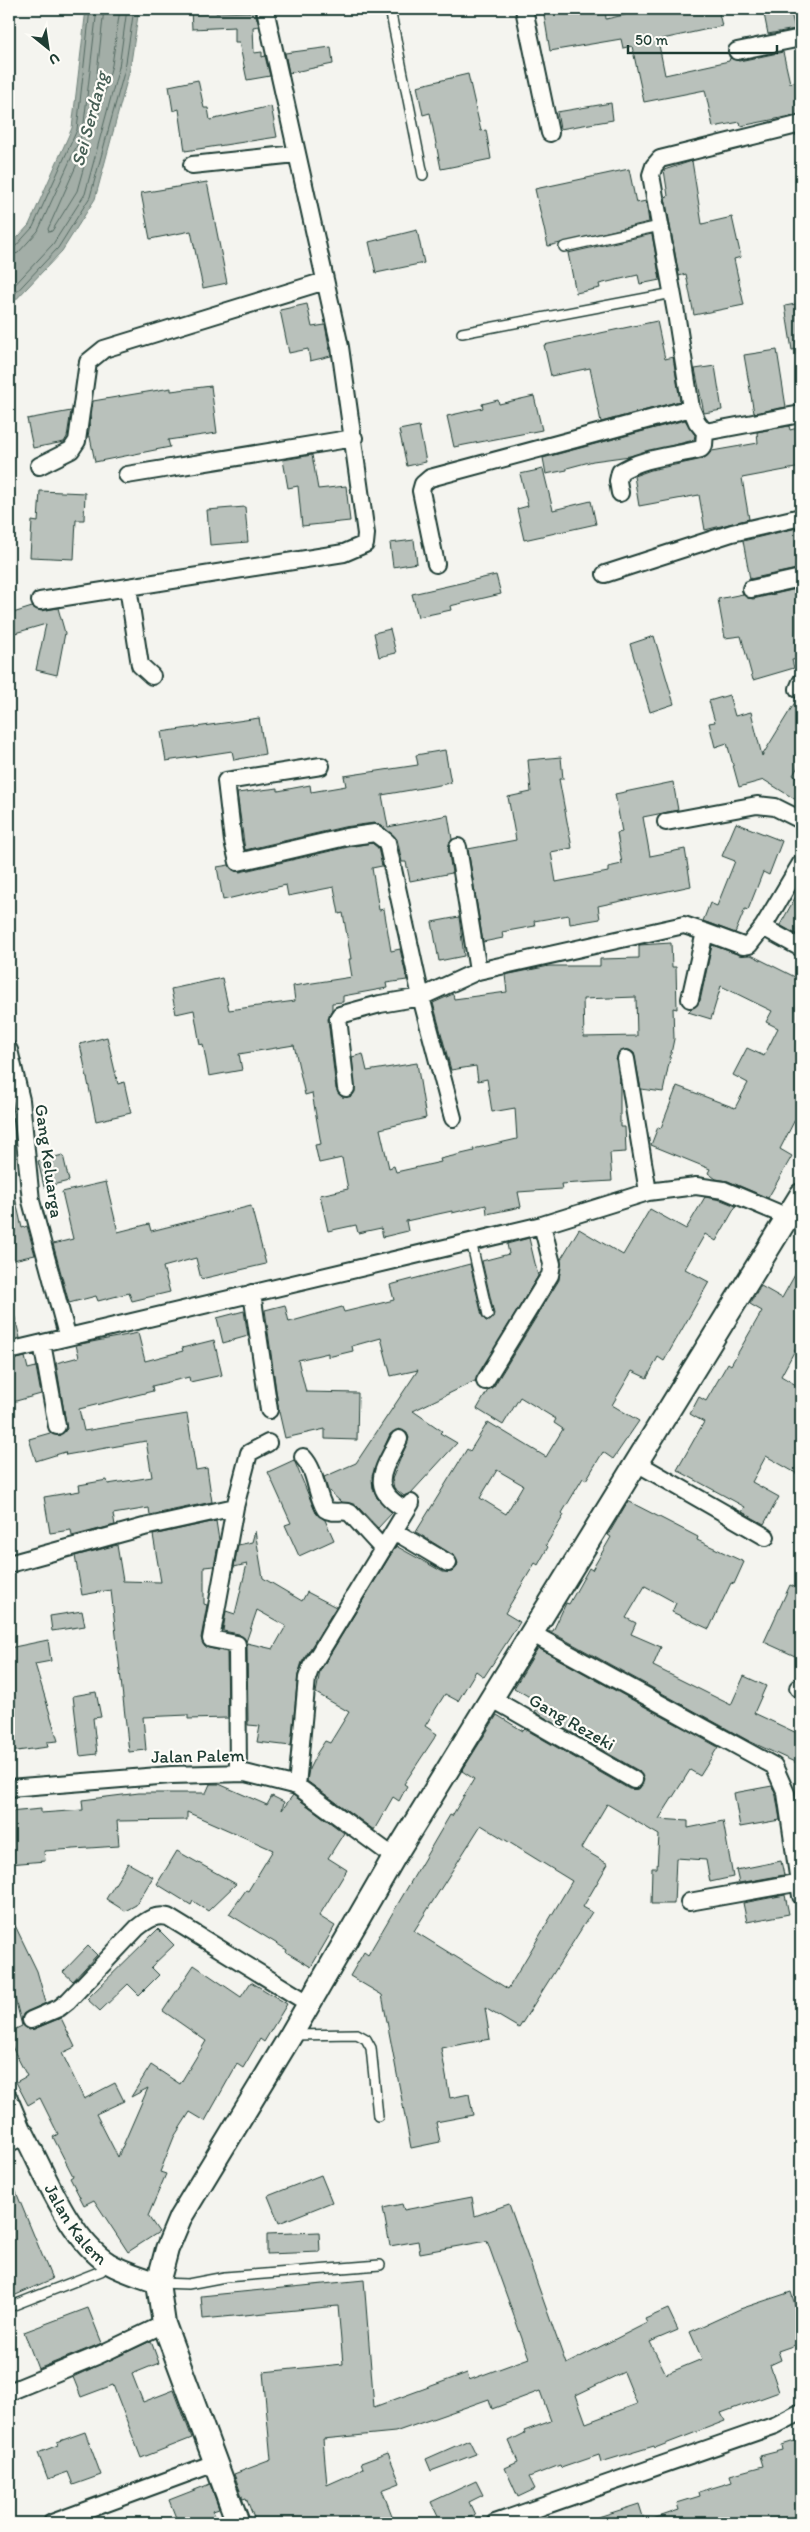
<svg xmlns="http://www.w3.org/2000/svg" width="810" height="2532" font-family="Itim,sans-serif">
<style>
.water{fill:#a3aea7;stroke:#6e8179}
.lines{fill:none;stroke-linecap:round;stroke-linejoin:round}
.shore{stroke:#546a62;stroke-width:1}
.building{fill:#b9c1bb;stroke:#1f3d34;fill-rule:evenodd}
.service-casing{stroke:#1f3d34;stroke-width:12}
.minor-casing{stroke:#1f3d34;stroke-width:20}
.tertiary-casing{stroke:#1f3d34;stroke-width:24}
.secondary-casing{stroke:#1f3d34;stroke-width:26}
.service{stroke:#fdfcf7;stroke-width:9}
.minor{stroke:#fdfcf7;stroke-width:16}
.tertiary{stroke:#fdfcf7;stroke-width:20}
.secondary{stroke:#fdfcf7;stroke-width:22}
.labels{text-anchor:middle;stroke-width:4.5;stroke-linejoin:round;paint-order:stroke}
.street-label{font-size:18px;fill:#1f3d34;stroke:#fdfcf7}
.water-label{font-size:19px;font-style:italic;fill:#475f56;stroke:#fdfcf7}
</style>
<rect width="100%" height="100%" fill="#f4f4ef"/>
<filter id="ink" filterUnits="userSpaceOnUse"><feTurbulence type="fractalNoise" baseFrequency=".02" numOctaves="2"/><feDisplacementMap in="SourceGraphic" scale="10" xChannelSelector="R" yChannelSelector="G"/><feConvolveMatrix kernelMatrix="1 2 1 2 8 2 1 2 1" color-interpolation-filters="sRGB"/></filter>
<g filter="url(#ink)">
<path class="water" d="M86,9h53l-9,60 -35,130 -33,52 -53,56v-60l20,-22 43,-97z"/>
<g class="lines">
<path class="shore" d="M104,9l-12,110 2,3 3,-2 15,-55 8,-56
M88,145l1,3 -12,43 -25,40 -3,1 -1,-3 37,-83z
M9,249l5,-1 19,-21 44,-97 13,-121
M9,256l9,-3 20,-22 45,-99 14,-123
M9,291l44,-47 32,-50 34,-127 8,-58
M9,300l49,-52 32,-51 35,-128 9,-60"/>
</g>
<path class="building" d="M191,9h24l1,4 39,-1 4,14 -6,1 1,26 8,-1v5l3,-1 5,20 -23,4 -8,-38h-4v-15l-43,2z
M543,9h62l1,10 45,-10h67l4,17 -64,14 7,35 64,-14 1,-3 9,3 44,-9 7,31 11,-3v34l-60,12 -1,-4 -27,5 -8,-37 -61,12 -12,-56 -9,2 -2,-9 -71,12z
M763,9h27l5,20 -27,5z
M331,47l2,17 -44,9 -4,-20z
M468,74l13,57 5,-1 5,29 -50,10 -11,-56 -7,2 -6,-29z
M198,80l6,28h4l2,12 61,-14 6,31 -92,14 -6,-42 -6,2 -4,-25z
M611,103l2,17 -53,9 -3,-17z
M692,161l10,63 30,-7 9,40 -7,2 10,46 -50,10 -8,-41 -7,2 -14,-79 3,-1 -4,-26z
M629,169l7,34 10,-2 3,21 -101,24 -13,-57z
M207,182l20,101 -24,5 -12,-57 -41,8 -9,-46z
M417,230l7,33 -48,10 -7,-31z
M652,234l8,46 -20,4 -2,-9 -39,9 1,4 -24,5 -8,-40z
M801,303v46l-9,1 -7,-44z
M307,304l5,23 13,-2 6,31 -21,5 -2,-12 -19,4 -9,-43z
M657,321l8,38 8,-2 7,44 -79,21 -11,-54 -39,8 -7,-31z
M777,350l9,57 -32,6 -10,-58z
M715,366l7,44 -18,3 -9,-44z
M211,386l6,47 -49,7 2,7 -75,15 -5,-25h-2l5,-36 78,-13v3z
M534,396l8,34 -88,17 -7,-31 36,-8 -1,-4 16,-4 1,4z
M71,411l-4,26 -3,5 -31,6 -6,-29z
M685,420l10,15 -1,5 -64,16 -37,5 -26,7v2l-21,4 -3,-16z
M419,426l7,36 -19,4 -8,-36z
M789,426l1,4 11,-3v40l-59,11 7,41 -44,11 -6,-35 -60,11 -5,-30 17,-6 52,-11 9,-8 46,-8 -1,-11z
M312,455l6,34 28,-3 4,35 -48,5 -4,-40 -10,2 -5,-28z
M543,469l10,41 38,-9 5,23 -72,16 -7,-31 11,-3 -8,-32z
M40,491l45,2 -1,27h-8l-2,39 -44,-2 2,-36 6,1z
M245,507l3,35 -38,3 -3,-35z
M801,527v41l-51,11 -7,-38z
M414,540l3,23 -24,4 -3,-24z
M496,575l5,19 -51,12 1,4 -33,7 -6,-23z
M801,588v71l-9,1 2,8 -41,12 -12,-44 -16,2 -7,-39 25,-5 5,4 5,1z
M32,607l9,4 17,-3 7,25 -8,42 -21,-5 10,-46 -31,9 -5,-19z
M390,629l6,24 -17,4 -5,-24z
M654,636l20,68 -24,8 -20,-68z
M729,695l6,21 16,-4 11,44 35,-57 4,-1v64l-8,13 8,5v23l-37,-23 -25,7 -12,-44 -12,4 -6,-24 6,-1 -6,-21z
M259,718l6,36 -31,6 -2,-9 -66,10 -5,-29z
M445,750l6,33 -69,12 6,32 60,-12 4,24 -4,9 4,25 -42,8 -4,-19h-4l-5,-23 -16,-14 -7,-2 -30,4 -99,23 -8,-57 41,-5v3l32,-6 1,7 35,-6 -2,-10 74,-11 -2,-10z
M561,757l2,22h-4l13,69 -21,4 5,30 52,-10v-5l14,-3 -5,-31 5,-1 -7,-38 58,-12 5,28 -35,7 7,39 35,-7 6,37 -93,20 2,13 -30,5 -1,-9 -35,6 1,5 -33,6 1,6 -20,4 -15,-93 48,-9 -8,-43 23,-5 -3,-32z
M736,823l46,18 -13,34 -6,-3 -15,38 -3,-1 -10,24 -32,-12 7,-18 7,3 18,-45 -13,-5z
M372,843l6,5 4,18 -10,2 7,42 5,-1 7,42 9,-2 7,31 -21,3 1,5 -44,8v6l-11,1v6l-4,10 8,70 6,8 10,-1 3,-4 -3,-35 11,-3 4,17 50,-8 9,55 -46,11 9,39 5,-2 2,6 45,-10 -1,-3 34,-8 -1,-2 44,-10 -2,-31 -23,4 -5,-33 -9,2 -2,-15 -25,4 -18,-67 20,-9 1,5 53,-7 -2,-17 44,-9h51v-7l39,-1v-13l32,-2 1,24h4l1,42 -4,-1 1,31 -11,53 -22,-3 -7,-36 -5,-3 -10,2 -3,8 4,26v41h5l1,25 -16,1 2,28 -51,3 1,5 -44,3 3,15 -34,7 -1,-9 -34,8v-2l-46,10 2,10 -25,6 -2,-9 -23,5 -2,-8 -28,6 -8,-36 28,-6 -6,-31 -23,5 -4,-18 6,-1 -9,-51 -7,2 -11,-50 -55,9 3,16 -33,6 -6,-32 -3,1 -6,-35 -18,4 -5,-25 51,-11 7,32 66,-9 -2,-15 59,-9 -3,-18h2l-8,-46 -4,1 -5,-27 -46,9 -2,-11 -63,15 -6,-33 12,-2 6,6 5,1 108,-25zM636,997l1,39 -53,1 -1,-38z
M801,887v50l-21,-12z
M459,917l5,39 -25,5 -7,-39z
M712,945l28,10h11l50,25v128l-21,41 12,7 -24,42 -40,-17 -12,-2 -8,-6 2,-4 -59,-24 7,-18 3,1 16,-42 58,22 13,-25 -15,-8 14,-27 17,8 14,-28 -12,-6 6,-11 -51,-25 -10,33 -23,-7 12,-11z
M107,1037l11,47 6,-2 7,31 -35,8 -16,-77z
M63,1155l6,26 -25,6 -6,-26z
M106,1182l12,50 31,-8 2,7 100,-25 15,58 -65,15 -5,-21 -33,9 7,25 -38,9 -3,-8 -31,8 -2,-5 -27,7 -16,-59 20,-5 -11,-47z
M9,1197h6l7,31 5,-2 8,29 -26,6z
M705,1197l16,3 15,6 -20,35 -11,-7 -20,35 24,13 -45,79 -6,-4 -11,21 -15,-7 -20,34 27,16 -26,38 -10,-7 -17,28 -3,-2 -21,35 2,2 -18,30 2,2 -10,18 -3,-2 -30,50 15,9 -36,55 -8,-6 -18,30 -13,-7 -20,32 12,8 -33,50 3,2 -8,15 -6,-4 -19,33 -67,-49 2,-12 8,-16 8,-12 5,2 19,-31 -33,-19 4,-22 76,-125 47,26h9l4,-4 2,-5 -5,-8 -37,-23 51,-83 3,2 18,-29 58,35 17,-28 -9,-6 2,-4 -36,-22 -17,28 -26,-16 11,-19 6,-4 65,-106 2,-21 18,-30 44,26 27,-46 36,20zM497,1470l26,15 -17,29 -26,-16z
M529,1238l9,38 -63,105 -62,30 29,20 -2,2 17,10 -46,50 -7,3 -10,-8 -2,-9 17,-41 -2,-5 -8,-4 -9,5 -18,42 1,11 4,11 15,15 -14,15 -21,-22 -16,-4 -13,-12 -4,-13 32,-14 62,-93 -27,6 -10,-38 -29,8 1,5 -25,6v-4l-30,7 8,32 52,1 -1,47 -32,-1v-10l-40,9 -6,-26 -14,-102 20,-5 4,17 53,-15 2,5 50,-12 -4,-15 80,-21 12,52 4,5h4l4,-7 -12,-53 27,-7 -2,-10z
M801,1264v75l-20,37 20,12v88l-35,-20 -14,26 27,15 -15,27 -22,-12 3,-5 -68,-37 27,-48 -14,-8 9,-17 7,4 22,-38 3,2 31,-54 -12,-7 11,-18 21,12z
M244,1311l4,25 -25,7 -6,-25z
M14,1314l6,24 -11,3v-26z
M138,1333l7,28 38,-10 -1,-3 32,-8 8,35 -32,7 -1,-5 -37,9 1,5 -74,18 5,22 103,-17 9,56 11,-2 5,34 -62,13 -1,-7 -36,6 2,11 -43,11 -1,-6 -21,3 -6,-36 36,-6 -1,-6 28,-5 1,4 44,-7 -6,-36 -80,14 -1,-3 -29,9 -7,-22 21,-6 9,3 8,-7 -11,-66 23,-6 -3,-12z
M25,1357l3,12 8,-2 5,27 -32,9v-42z
M294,1460l22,53 9,7 9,20 -35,16 -14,-31 6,-2 -23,-51z
M628,1501l70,36 -1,3 47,22 -10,22 -3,-1 -22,46 -37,-17 4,-9 -31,-17 -19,32 10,5 -5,11 30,13 -8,19 78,39 13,-29 22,10 -12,27 47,22v30l-52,-24 -200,-110h4l13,-28 3,1 20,-36 3,2 19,-33 -3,-2z
M216,1521l3,19 -5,26 -10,1v37l3,1 -6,33 4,9 22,5 1,66 -40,1v-4l-45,2 3,33 -17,2 -18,-162 -29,5 -7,-39 42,-11 6,36 38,1 -8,-47z
M255,1531l8,47 39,23 5,-9 29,15 -34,55 -4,13 -7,71 -34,-4 3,-16 -12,-1 -1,-82 26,6 13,-23 -29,-16 -11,32 -7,-8 -16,-3 3,-20 9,3 12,-50 -13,3 4,-22 14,-3z
M790,1585l11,5v52l-6,14 -31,-14z
M82,1611l3,15 -33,5 -2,-15z
M48,1640l3,21 -16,3 23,77 -11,1 1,5 -39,5v-104z
M538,1648l180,99 -18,29 -10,-6 -31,49 29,2v7l35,-7 10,56 -23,5 -4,-22 -30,-2 -2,46h-23l1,-36h5l2,-33 -52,-31 -26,44 27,16 -25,43 9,5 -73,116 -34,-20 5,31 -49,9 9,50 19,-4 4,21 -37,7 4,20 -29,6 -29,-153 -32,-19 14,-24 4,3 82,-140 2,1 22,-37 -12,-8 35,-56 26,16 2,-2 104,60h10l5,-9 -5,-9 -104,-59 5,-9 -26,-15zM481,1825l91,56 -64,108 -94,-58z
M96,1692l5,25 -8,1 4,36 -17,2 -7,-60z
M210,1784h9l48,21 5,-9 12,6 -2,8 11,-15 51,38 -16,25 19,12 -28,46 16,10 -24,41 -25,-15 1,-2 -58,-36 17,-24 2,1 25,-41 -86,-38v8l-70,1 2,25 -75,5 1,10 -36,3v-52l32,-3v4l42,-3 -1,-10 57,-7h67z
M772,1786l4,10 4,24 -40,7 -6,-34z
M177,1851l59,33 -28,27 -15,-10 -2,4 -34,-21z
M781,1861l3,14 -45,8 -3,-13z
M128,1863l25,14 -17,28 -11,6 -19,-12z
M785,1895l4,19 -42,8 -4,-19z
M9,1913l28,58 9,32 -23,11 -1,10 7,6 5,-1 27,-11 14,29 -13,6 22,46 31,-16 9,18 -28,13 22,43 30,-69 -17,9 20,-32 29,19 26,-43 -43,-30 31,-46 47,32 10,-15 36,22 -23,38 -4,-3 -17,29 -6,-4 -32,57 -15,-9 -16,25 -14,35 6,2 -18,42 11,16 -31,20 -34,-52 -10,5 -14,-27 3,-2 -20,-39 5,-3 -18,-36 -12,7 -12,-23 11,-6 -18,-35v-9l13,-6 -13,-52z
M158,1929l16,16 -23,22 8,8 -20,20 -11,-11 -28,27 -13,-12z
M88,1946l9,9 -24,26 -10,-9z
M9,2175l43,104 -43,19z
M321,2175l11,27 -53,21 -11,-27z
M472,2197l3,19 34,-12 57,160 81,-41 -2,-4 23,-10 10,21 -28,12 16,32 36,-15 -12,-27 50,-23 51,-17 10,32v19l-23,8 3,9 -11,5 9,27 -58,21 4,8 -70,27 -1,-2 -53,16 -2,-7 -38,13 -1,-3 -31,12 6,12 -17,8 -13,-29 13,-6 -9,-21 16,-8 -1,-2 27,-10 -11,-30 -48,18 -3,-10 -94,33 -72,7 4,46 36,-16 -2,-6 27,-10 12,30 -18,7 13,33h-139l-10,-25 -3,1 -9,-25 37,-14 -8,-88 80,-8 -5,-58 -135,13 -2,-23 163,-16 10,127 93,-34 2,7 60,-22 -42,-117 -67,12 -2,-12 -28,5 -7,-38 19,-4 2,6zM624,2372l13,32 -51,19 -10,-28z
M319,2232l1,20 -53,2v-20z
M88,2308l14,35 -64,26 -14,-37z
M151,2341l8,22 -27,11 11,28 31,-12 18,48 -51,20 -28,-73 -32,12 -8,-20z
M85,2432l16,43 -28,10 -5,-13 -20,7 -10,-26 20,-8 -1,-3z
M801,2439v63l-6,2 4,16 -10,3h-141l-1,-2 32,-11 -2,-7 23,-7 -1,-4 33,-10 -2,-7 33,-9 -3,-10 23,-6 -1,-5z
M469,2440l7,14 -45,17 -5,-12z
M476,2481l7,14 -14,7 6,13 -18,8h-16l-10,-21z
M210,2484l9,25 -6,2 5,12h-40l-9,-23z
M639,2504l6,19h-55l-1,-3z"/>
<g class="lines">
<defs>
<path id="service" d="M390,9l33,166
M564,247l96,-21
M462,333l211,-40
M471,1241l17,74
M293,2035l64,-1 9,5 5,9 7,68
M159,2283l29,1 37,-7 155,-12
M9,2307l92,-36 7,-7"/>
<path id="minor" d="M524,9l26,124
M737,51l64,-13
M192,165l104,-11
M705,432l-8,-10 -6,-14 -15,-95 -25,-138 3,-9 6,-7 141,-35
M705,432l96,-18
M39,466l32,-16 6,-9 11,-79 16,-13 221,-68
M127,475l227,-37
M620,493l-2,-12 2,-9c23,-15 54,-16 81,-23l3,-4 1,-13
M436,564l-15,-73 2,-7 7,-6 261,-70
M605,574l127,-41 69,-16
M128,587l12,78 12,11
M751,589l50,-11
M40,601l304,-48 21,-9 1,-10 -26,-187 -75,-338
M798,689l3,-7
M321,766l-95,15 7,60 5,21 108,-25 29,-4 12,9 34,155 32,121
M666,822l91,-17 18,2 26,13
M458,847l20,124
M763,927l38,21
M705,932l38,14 6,-1 14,-18 38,-64
M9,1050l12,50 10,101 36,134
M626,1059l22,133
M346,1088l-8,-70 2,-3 40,-11 41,-7 57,-26 206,-46 21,7 -15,67
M252,1293l17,117
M42,1343l15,83
M9,1351l533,-126 106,-33 48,-6 28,4 64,27
M485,1381l65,-106 2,-11 -10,-39
M399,1439c-16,32 -32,49 7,71
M303,1457c14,15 12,35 22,52 8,6 17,0 25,4l33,36
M637,1463l129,74
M235,1507l14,-54 19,-10
M394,1531l54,32
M9,1564l135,-37 91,-20 -24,132 26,5 1,129
M531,1633l243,133 12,27 15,103
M798,1688h3
M491,1698l143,82
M297,1786l10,-108 4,-11 100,-164
M9,1788l162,-13 74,-2 52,13 97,71
M689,1902l112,-20
M31,2020l28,-12 9,-7 69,-73c10,-8 18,-14 31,-11l140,86
M9,2098l15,36
M9,2392l90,-37 65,-31
M52,2523l163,-60
M495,2523l281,-98 25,-13"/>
<g id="tertiary">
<path id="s1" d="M9,2141l15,-7c21,40 46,105 84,129 15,9 34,14 50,20"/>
</g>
<path id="secondary" d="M238,2523l-74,-199 -6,-41 9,-34 13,-31 111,-183 103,-178 407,-662"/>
</defs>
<use href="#service" class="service-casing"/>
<use href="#minor" class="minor-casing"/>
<use href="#tertiary" class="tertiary-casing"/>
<use href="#secondary" class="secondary-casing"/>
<use href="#service" class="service"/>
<use href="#minor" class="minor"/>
<use href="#tertiary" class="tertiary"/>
<use href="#secondary" class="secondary"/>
</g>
</g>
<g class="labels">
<g class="street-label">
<text transform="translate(49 1161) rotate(82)" y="6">Gang Keluarga</text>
<text transform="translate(572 1722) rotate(30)" y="6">Gang Rezeki</text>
<text transform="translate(198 1756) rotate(-1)" y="6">Jalan Palem</text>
<text dy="6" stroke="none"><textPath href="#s1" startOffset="121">Jalan Kalem</textPath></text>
</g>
<g class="water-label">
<text transform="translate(89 119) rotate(-75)" y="7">Sei Serdang</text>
</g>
</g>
<rect width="810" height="2532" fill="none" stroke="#fdfcf7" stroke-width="30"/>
<rect x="15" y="15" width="780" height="2502" fill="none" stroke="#1f3d34" stroke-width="2" filter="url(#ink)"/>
<g transform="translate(48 48) rotate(150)" stroke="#fdfcf7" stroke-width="4" paint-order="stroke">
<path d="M0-4L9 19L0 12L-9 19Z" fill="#1f3d34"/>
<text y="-8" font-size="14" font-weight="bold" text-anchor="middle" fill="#1f3d34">U</text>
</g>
<path d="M628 45v8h149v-8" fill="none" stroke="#1f3d34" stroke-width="2.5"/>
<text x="635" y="45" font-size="15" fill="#1f3d34" stroke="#fdfcf7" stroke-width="4" paint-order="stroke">50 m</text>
</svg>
